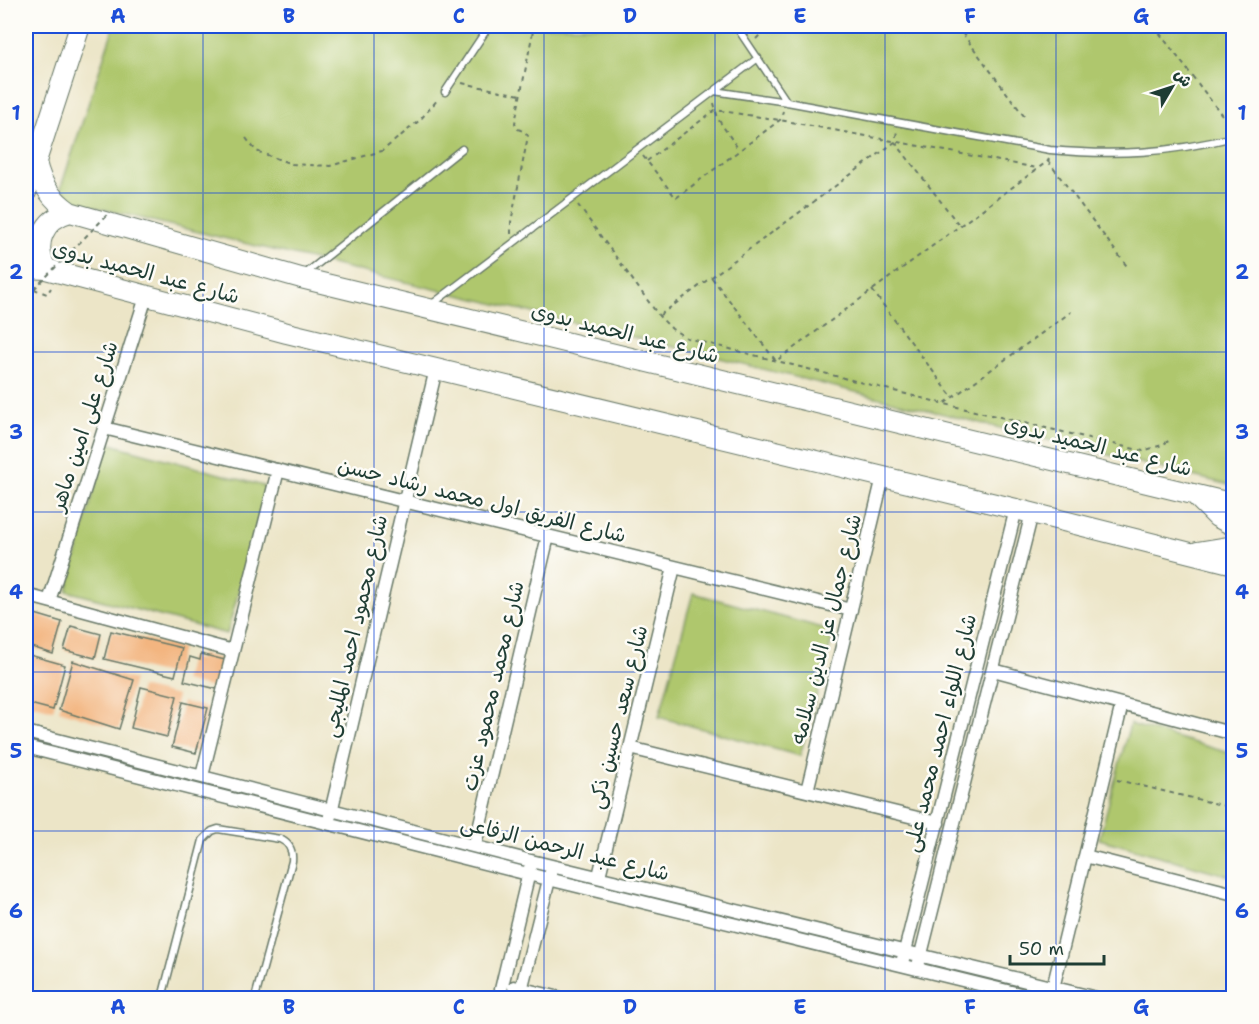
<svg xmlns="http://www.w3.org/2000/svg" width="1259" height="1024" font-family="'Shantell Sans','Playpen Sans Arabic',sans-serif">
<style>
.green{fill:#afc76d;stroke:#678250;stroke-width:1.5}
.building{fill:#f3b580}
.lines{fill:none;stroke-linecap:round;stroke-linejoin:round}
.service-casing{stroke:#677867;stroke-width:9}
.minor-casing{stroke:#677867;stroke-width:15}
.primary-casing{stroke:#677867;stroke-width:22}
.path{stroke:#677867;stroke-width:2;stroke-dasharray:4.5 4.5;stroke-linecap:butt}
.service{stroke:#fff;stroke-width:6}
.minor{stroke:#fff;stroke-width:12}
.primary{stroke:#fff;stroke-width:20}
.path-bridge{stroke:#677867;stroke-width:2;stroke-dasharray:4.5 4.5;stroke-linecap:butt}
.grid{fill:none;stroke:#1d4ed8;stroke-width:1.5;stroke-opacity:0.55}
.labels{text-anchor:middle;stroke-width:5;stroke-linejoin:round;paint-order:stroke}
.street-label{font-size:21px;fill:#1f3d34;stroke:#fdfcf7}
.neatline{fill:none;stroke:#1d4ed8;stroke-width:2}
.grid-label{font-size:20px;text-anchor:middle;font-weight:bold;fill:#1d4ed8}
</style>
<rect width="100%" height="100%" fill="#fdfcf7"/>
<filter id="ink" filterUnits="userSpaceOnUse"><feTurbulence type="fractalNoise" baseFrequency=".0167" numOctaves="2"/><feDisplacementMap in="SourceGraphic" scale="12" xChannelSelector="R" yChannelSelector="G"/><feConvolveMatrix kernelMatrix="1 2 1 2 8 2 1 2 1" color-interpolation-filters="sRGB"/></filter>
<filter id="wash" filterUnits="userSpaceOnUse"><feTurbulence type="fractalNoise" baseFrequency=".008" numOctaves="4" result="noise"/><feDisplacementMap in="SourceGraphic" scale="24" xChannelSelector="R" yChannelSelector="G"/><feGaussianBlur stdDeviation="1.35" result="paint"/><feColorMatrix in="noise" values="0 0 0 0 0 0 0 0 0 0 0 0 0 0 0 0 0 1.4 0 .05"/><feComposite in="paint" operator="in"/></filter>
<g filter="url(#wash)">
<rect width="100%" height="100%" fill="#ece5c7"/>
<path class="green" d="M114,26h1119v460l-538,-134 -625,-151 -9,-14z
M107,443l160,44 -40,147 -160,-43z
M693,593l141,38 -34,125 -141,-39z
M1130,724l103,30v123l-134,-38z"/>
<g id="blocks">
<path class="building" d="M35,614l27,8 -9,32 -27,-9z
M71,626l30,8 -6,24 -31,-8z
M111,631l71,17 -7,28 -71,-17z
M26,654l39,11 -12,45 -27,-7z
M201,654l24,6 -8,29 -33,-8 6,-24 10,3z
M73,661l61,19 -15,49 -60,-19z
M141,687l36,9 -10,41 -36,-9z
M183,702l25,6 -12,45 -24,-6z"/>
</g>
</g>
<g filter="url(#ink)">
<use href="#blocks" fill-opacity="0" stroke="#677867" stroke-width="1.5"/>
<g class="lines">
<defs>
<path id="service" d="M736,26l51,76
M714,91l73,11 263,48c67,6 119,3 184,-13
M445,92l44,-66
M305,274l157,-125
M431,305l327,-247
M162,998l41,-158 9,-9 6,-2 62,10c9,4 13,11 12,22l-37,137"/>
<path id="minor" d="M104,428l747,182
M26,595l207,56
M49,601l97,-304
M993,670l241,64
M26,732l505,129 565,137
M26,747l502,127 508,124
M630,748l308,75
M202,776l76,-306
M807,791l76,-314
M330,816l106,-447
M475,845l73,-309
M1085,856l149,38
M599,876l75,-309
M903,959l113,-450
M919,962l113,-449
M514,987l46,11
M1053,988l69,-284
M499,998l31,-130
M519,998l32,-126"/>
<path id="primary" d="M36,162c5,22 15,37 34,50l231,66 933,226
M26,192l54,-166
M26,268l20,1 241,64 729,176 218,55
M46,269c-13,-25 -3,-50 24,-57
M1194,494l23,23 17,9
M1197,552l37,-6"/>
</defs>
<use href="#service" class="service-casing"/>
<use href="#minor" class="minor-casing"/>
<use href="#primary" class="primary-casing"/>
<path class="path" d="M957,26l67,90
M1154,26l68,89
M756,39l13,-13
M462,83l58,12
M714,103l4,16 21,31
M246,138l10,13 36,13 38,2 52,-15 38,-31 19,-22
M895,142l64,83
M643,156l33,42 104,-78 3,-9
M647,161l68,-51 65,10 257,48
M1048,161l81,108
M578,205l81,111 13,13 15,9 258,66 198,47 19,-6 8,-5
M511,234v-12l17,-86 -3,-4 -7,-3 -3,-6 19,-97
M712,278l64,83 272,-200 1,-2
M34,289l13,5 4,-6
M872,290l81,108
M660,315l235,-173 2,-11
M945,403l126,-91
M1117,780l117,28"/>
<use href="#service" class="service"/>
<use href="#minor" class="minor"/>
<use href="#primary" class="primary"/>
<path class="path-bridge" d="M34,289l73,-74"/>
</g>
</g>
<path class="grid" d="M203,26v972M374,26v972M544,26v972M715,26v972M885,26v972M1056,26v972M26,193h1208M26,352h1208M26,512h1208M26,672h1208M26,831h1208"/>
<g class="labels">
<g class="street-label">
<text transform="translate(146 272) rotate(15)" y="7">شارع عبد الحميد بدوى</text>
<text transform="translate(625 333) rotate(14)" y="7">شارع عبد الحميد بدوى</text>
<text transform="translate(84 426) rotate(-72)" y="7">شارع على امين ماهر</text>
<text transform="translate(1098 446) rotate(14)" y="7">شارع عبد الحميد بدوى</text>
<text transform="translate(482 500) rotate(14)" y="7">شارع الفريق اول محمد رشاد حسن</text>
<text transform="translate(355 626) rotate(-77)" y="7">شارع محمود احمد المليجى</text>
<text transform="translate(826 629) rotate(-76)" y="7">شارع جمال عز الدين سلامه</text>
<text transform="translate(493 686) rotate(-77)" y="7">شارع محمد محمود عزت</text>
<text transform="translate(618 717) rotate(-76)" y="7">شارع سعد حسين ذكى</text>
<text transform="translate(940 733) rotate(-76)" y="7">شارع اللواء احمد محمد على</text>
<text transform="translate(565 848) rotate(14)" y="7">شارع عبد الرحمن الرفاعى</text>
</g>
</g>
<rect width="1259" height="1024" fill="none" stroke="#fdfcf7" stroke-width="66"/>
<g transform="translate(1172 87) rotate(51)" stroke="#fdfcf7" stroke-width="4.5" paint-order="stroke">
<path d="M0-4.5L10 22L0 15L-10 22Z" fill="#1f3d34"/>
<text y="-9" font-size="16" font-weight="bold" text-anchor="middle" fill="#1f3d34">ش</text>
</g>
<path d="M1010 955v9h94v-9" fill="none" stroke="#1f3d34" stroke-width="3"/>
<text x="1019" y="955" font-size="18" fill="#1f3d34" stroke="#fdfcf7" stroke-width="4.5" paint-order="stroke">50 m</text>
<rect x="33" y="33" width="1193" height="958" class="neatline"/>
<g class="grid-label">
<text x="118" y="23">A</text>
<text x="289" y="23">B</text>
<text x="459" y="23">C</text>
<text x="630" y="23">D</text>
<text x="800" y="23">E</text>
<text x="970" y="23">F</text>
<text x="1141" y="23">G</text>
<text x="16" y="120">1</text>
<text x="1242" y="120">1</text>
<text x="16" y="279">2</text>
<text x="1242" y="279">2</text>
<text x="16" y="439">3</text>
<text x="1242" y="439">3</text>
<text x="16" y="599">4</text>
<text x="1242" y="599">4</text>
<text x="16" y="758">5</text>
<text x="1242" y="758">5</text>
<text x="16" y="918">6</text>
<text x="1242" y="918">6</text>
<text x="118" y="1014">A</text>
<text x="289" y="1014">B</text>
<text x="459" y="1014">C</text>
<text x="630" y="1014">D</text>
<text x="800" y="1014">E</text>
<text x="970" y="1014">F</text>
<text x="1141" y="1014">G</text>
</g>
</svg>
